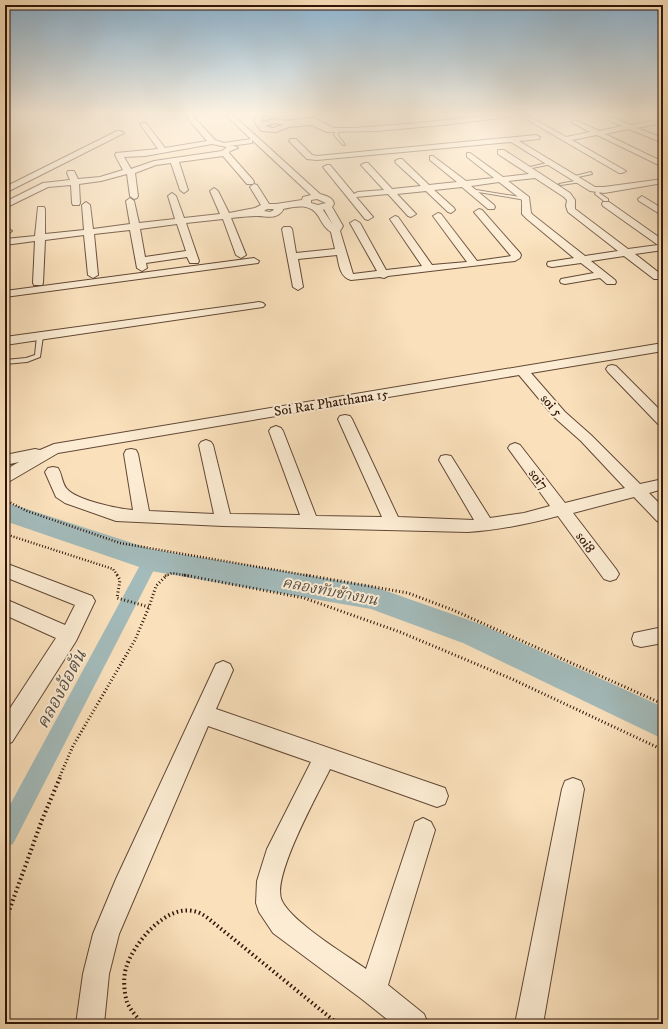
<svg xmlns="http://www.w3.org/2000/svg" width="668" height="1029" font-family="'IM FELL DW Pica','Noto Serif Thai',serif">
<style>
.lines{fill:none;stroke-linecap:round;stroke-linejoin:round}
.canal{fill:#a3bbbb;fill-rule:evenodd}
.river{fill:#a3bbbb;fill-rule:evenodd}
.lane-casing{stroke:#624835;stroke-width:2}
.street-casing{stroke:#624835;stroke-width:2}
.path-far3{stroke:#2f1508;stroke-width:1;stroke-dasharray:0.5 1;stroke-linecap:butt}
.path-far2{stroke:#2f1508;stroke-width:2.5;stroke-dasharray:1 2;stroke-linecap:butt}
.path-far1{stroke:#2f1508;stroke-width:3;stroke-dasharray:1 2.5;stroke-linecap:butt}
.path{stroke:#2f1508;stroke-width:4;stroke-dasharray:1.5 3;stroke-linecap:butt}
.lane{fill:#fcecd3;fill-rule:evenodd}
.street{fill:#fcecd3;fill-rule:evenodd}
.labels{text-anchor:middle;stroke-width:4;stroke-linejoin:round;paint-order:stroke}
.street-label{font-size:14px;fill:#2f1508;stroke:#fcecd3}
.water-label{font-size:15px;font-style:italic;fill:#584f47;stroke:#fcecd3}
.near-water-label{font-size:18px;font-style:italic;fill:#584f47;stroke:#fcecd3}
</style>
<rect width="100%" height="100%" fill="#fae1bc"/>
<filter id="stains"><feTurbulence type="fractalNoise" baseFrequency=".005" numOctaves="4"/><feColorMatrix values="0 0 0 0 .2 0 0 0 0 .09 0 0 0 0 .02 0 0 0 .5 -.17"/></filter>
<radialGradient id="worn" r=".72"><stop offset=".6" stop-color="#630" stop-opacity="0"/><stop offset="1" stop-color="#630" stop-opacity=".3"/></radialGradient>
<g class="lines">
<path class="canal" d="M151,554l6,2 2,4 -146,284 -8,3v-33l140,-258z"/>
<path class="river" d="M5,502l146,47 221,37 111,39 180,82v32l-200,-96 -92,-34 -220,-38 -146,-50z"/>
<defs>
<path id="lane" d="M336,129l3,1 -1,5 7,10h-2l-9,-10z
M663,158v2l-9,1 -2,-1z
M551,162l1,2 -20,4 -2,-1z
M591,172l1,2 -19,4 -2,-1z
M580,180l2,1 -1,1 -20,3 -2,-1z
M470,189l56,9 2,1 -2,1 -54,-9h-2z
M597,189h4l-2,4 9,6v2h-4l-9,-7z
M5,226l7,5 -7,5v-3l2,-2 -2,-2z
M40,334l3,2 -3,21 -13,5 -22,2v-4l21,-2 9,-3 2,-19z"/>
<path id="street" d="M185,115h7l23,25 9,3 27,-4 -25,-24h7l87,79c6,2 13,3 14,10l-2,3 11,19 -3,5 13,43 24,-3 -27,-48 5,-3 5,3 26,47 36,-4 -32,-47 5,-3 3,1 34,48 35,-3 -34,-46 5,-3 3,1 36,47 34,-5 -37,-44 5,-3 3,1 38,43 1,2 -1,3 -5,3 -127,15 -4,2 -4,-1 -29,3c-11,-3 -12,-15 -14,-25l-39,4 5,28 -5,3 -5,-3 -11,-58 2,-2h6l2,2 4,24 39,-4 -4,-17c-6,-4 -9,-9 -12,-15 -8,-14 -22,-11 -36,-8v1c-7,10 -15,6 -26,6 -8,0 -17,1 -26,2l15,37 -5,3 -5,-3 -13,-36 -37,4 13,38 -1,2h-8l-3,-6 -41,6 1,5 -5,3 -5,-3 -7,-38 -36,4 4,41 -5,3 -5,-3 -4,-40 -39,5 -2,43 -1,2h-8l-1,-2 2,-42 -30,4v-6l30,-3 3,-29h6l1,2v25l39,-4 -2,-25 4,-3 4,3 3,24 37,-5 -4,-23 4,-3 4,3 5,22 36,-4 -7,-23 4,-3 4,3 8,22 36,-4 -10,-23 4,-3 4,3 11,22 26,-5 6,-3 -11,-18 4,-3 3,1 12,19h7l26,-4 1,-3 8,-2 -59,-55v3l-23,3h5l4,2 -8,3 -1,2 24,27 1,2 -1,2h-6l-24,-28 -44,6 9,28 -4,3 -4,-3 -9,-27 -15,2 -21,8 3,23 -1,2 -3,1 -4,-3 -3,-22 -26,7 -22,3 1,19 -1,2h-6l-1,-2 -1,-18 -23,2 -43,21v-6l38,-19 27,-3 -3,-7 1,-2h6l4,8 22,-2 23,-7 -8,-15 1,-2 42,-4 -18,-25 2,-1h4l19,25 42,-7zM212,144l15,3 -5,4 -68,10 -23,8 -7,-12 21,-1zM317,199l9,4 -8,2 -7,-2v-3zM267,209h6l1,1 -4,2 -6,-1zM324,209l9,16 -10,-15zM177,224l9,27 -41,6 -5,-28z
M257,115h7l-3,6 1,1 13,-3 10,2 29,-3 20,10h21l65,-5 71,-8h20l-3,2 -66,8 -65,6 -50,1 -16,-7 -22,2 -13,5 -15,-1 -7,-10zM275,123l8,2 -10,3 -8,-2z
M519,115h8l39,22 24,-5 -17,-9 -1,-1 3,-2 24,11 23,-5 -19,-8 -1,-1 2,-2 26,10 33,-6v4l-26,5 26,10v5l-34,-14 -24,5 58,28v5l-66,-32 -25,5 54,31 -4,2h-3z
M117,131h3l4,2 -119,60v-6z
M536,135l4,2 -1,2 -20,2 76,46h9l59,-8v4l-59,10 -14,-2 -79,-49 -194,18 -10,-1 -18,-18 1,-2h6l16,16 5,1z
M498,150h6l66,43 5,7v9l53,40 30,-4 -55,-39 -1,-2 1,-2h6l54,38v10l-28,4 27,21 1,2 -1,2h-8l-30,-23 -33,5 24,19 1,2 -1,2h-8l-7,-6 -35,6 -4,-1 -1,-2 1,-2 33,-6 -13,-10 -29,4 -4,-1 -1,-2 1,-2 26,-4 -47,-39 -5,-5v-14l-23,-18 -28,4 23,19 1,2 -1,2h-6l-26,-22 -28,3 20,18 1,2 -4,3 -3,-1 -22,-21 -29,3 19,20 -5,3 -3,-1 -20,-22 -32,3 17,20 -5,3 -3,-1 -42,-52 4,-2h3l24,29 4,-2 26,-2 -23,-25 4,-2h3l24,26 29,-3 -25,-23 -1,-2 4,-2h3l27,26 28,-3 -27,-22v-4h3l33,25 28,-3 -27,-21v-4h3l33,24 26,-3 -31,-20zM535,178l29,19 3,3 -1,6 2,6 50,39 -33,5 -52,-41 -2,-2 -2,-16 -21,-16z
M642,196l21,13v7l-24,-15 -1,-2z
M254,258l5,3 -1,2 -253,34v-6z
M259,302l4,1 2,2 -2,2 -258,38v-8z
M663,343v8l-132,22 34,39 26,23 49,49 23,-5v10l-14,4 14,14v16l-6,-2 -23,-24 -61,16 43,56 3,5 -3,5 -6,2 -6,-2 -46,-63c-30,8 -59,14 -90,16l-245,-6 -107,-5 -51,-18 -9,-6 -11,-25 3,-4 5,-1 5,1c4,6 4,16 9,21 9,11 51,20 66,21l-9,-56 2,-4 5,-1 5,1 2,4 11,57 65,3 -15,-69 2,-3 5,-2 5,2 2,3 17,69 70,1 -31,-84 2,-3 5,-2 5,2 2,3 33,85 66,1 -44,-98 2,-3 5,-1 5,1 2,3 46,98 76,3 -35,-60 2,-4 5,-1 5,1 39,62 34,-5 26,-7 -42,-58 2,-3 5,-2 5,2 45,58 60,-15 -44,-47 -26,-23 -36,-43 -461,78 -48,28 -5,1v-12l14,-8 -14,3v-10l30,-6 5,1 14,-6z
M612,365l4,1 47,47v12l-5,-1 -50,-52 -2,-3 2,-3z
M5,563l87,33 3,5 -19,40 -64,101 -7,3v-29l51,-78 -51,-23v-16l60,26 10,-20 -70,-28z
M663,627v16l-22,4 -7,-2 -2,-6 2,-6z
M223,661l7,3 3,6 -17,39 229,79 3,8 -3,8 -8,3 -107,-38c-11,23 -60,110 -48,132 10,21 63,53 84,68l49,-147 8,-4 8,4 4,8 -47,155 36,29 4,10h-35l-30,-24 -90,-67 -14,-21 -3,-9 1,-22 10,-32 44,-87 -103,-36 -89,208 -10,40 -5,50h-28l7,-50 10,-40 23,-55 100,-215z
M573,778l8,3 3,8 -41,235h-28l47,-235 3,-8z"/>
</defs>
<use href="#lane" class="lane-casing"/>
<use href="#street" class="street-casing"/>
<path class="path-far3" d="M340,115l9,6"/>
<path class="path-far2" d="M5,500l22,11 93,32 191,33
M5,534l108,35 5,7
M165,576l7,-3 17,3"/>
<path class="path-far1" d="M117,575l3,5 -3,18 32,9 7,-21 11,-11
M184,575l120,23 96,34 112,47 151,71
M306,575l102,18 45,17 210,94
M60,776l13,-30 62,-106 14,-33"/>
<path class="path" d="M5,922l37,-102 19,-45
M143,1024c-6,-7 -13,-14 -16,-22 -3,-10 -4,-24 -1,-34 7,-24 39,-63 67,-57 6,1 11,4 16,8l129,105"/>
<use href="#lane" class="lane"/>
<use href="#street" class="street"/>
</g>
<linearGradient id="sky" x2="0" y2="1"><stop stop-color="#8cb7d6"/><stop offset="0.44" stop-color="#fdf2e1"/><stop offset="1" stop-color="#fdf2e1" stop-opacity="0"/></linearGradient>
<rect width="668" height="259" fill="url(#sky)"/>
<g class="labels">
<g class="street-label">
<text transform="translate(331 402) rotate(-9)" y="5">Soi Rat Phatthana 15</text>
<text transform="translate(552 405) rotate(48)" y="5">soi 5</text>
<text transform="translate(539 479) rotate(52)" y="5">soi7</text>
<text transform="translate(586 542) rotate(54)" y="5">soi8</text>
</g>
<g class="water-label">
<text transform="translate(330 591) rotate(11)" y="5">คลองทับช้างบน</text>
</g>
<g class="near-water-label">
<text transform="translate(61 689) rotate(-62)" y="6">คลองอ้อตัน</text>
</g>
</g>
<rect width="668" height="1029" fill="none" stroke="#fae1bc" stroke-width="20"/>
<rect x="6" y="6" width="656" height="1017" fill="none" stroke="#2f1508" stroke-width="2"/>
<rect x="10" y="10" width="648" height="1009" fill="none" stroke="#2f1508"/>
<rect width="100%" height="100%" filter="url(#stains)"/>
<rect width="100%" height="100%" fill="url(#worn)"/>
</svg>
